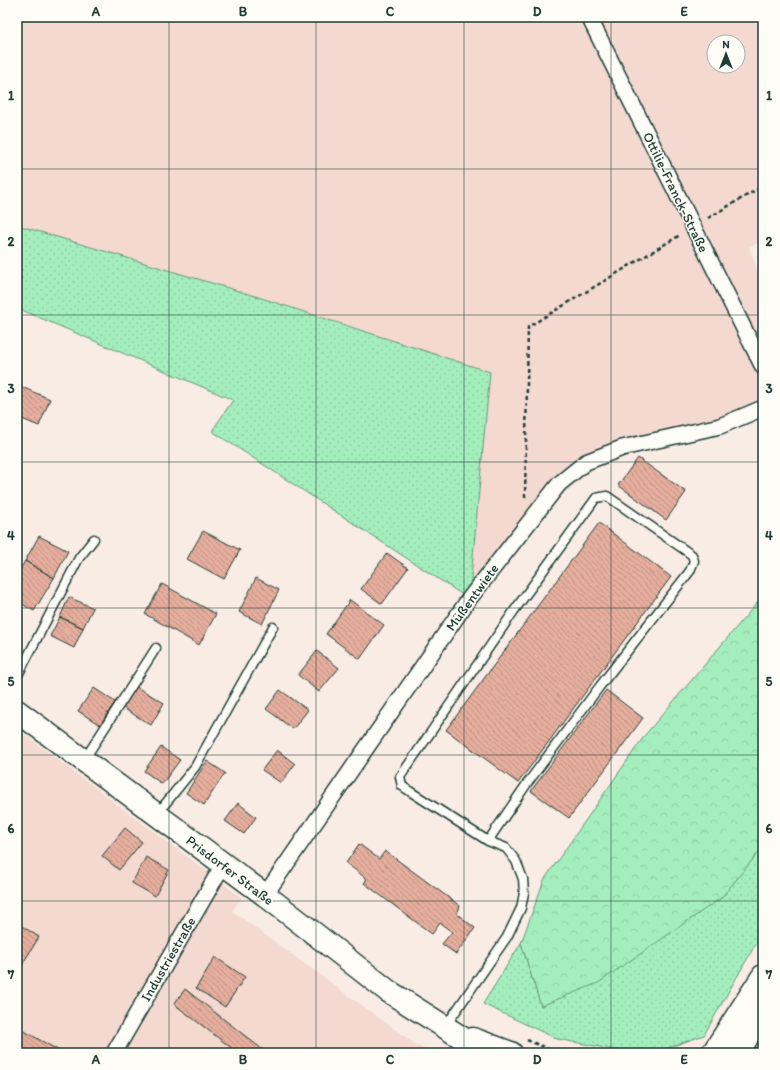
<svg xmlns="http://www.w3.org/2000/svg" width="780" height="1070" font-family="Itim,sans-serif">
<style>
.built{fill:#f3d9cf;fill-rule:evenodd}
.grass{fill:url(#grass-dots);stroke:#629678}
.forest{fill:url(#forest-crowns);stroke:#629678}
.building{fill:url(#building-back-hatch);stroke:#1f3d34}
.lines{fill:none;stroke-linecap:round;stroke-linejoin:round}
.service-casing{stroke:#1f3d34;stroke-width:11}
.minor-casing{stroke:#1f3d34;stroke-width:18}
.secondary-casing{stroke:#1f3d34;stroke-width:25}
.primary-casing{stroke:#1f3d34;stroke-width:25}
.path{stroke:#1f3d34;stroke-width:2.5;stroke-dasharray:4 3;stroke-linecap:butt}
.service{stroke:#fdfcf7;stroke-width:8}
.minor{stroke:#fdfcf7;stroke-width:15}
.secondary{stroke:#fdfcf7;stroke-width:22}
.primary{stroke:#fdfcf7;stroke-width:22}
.grid{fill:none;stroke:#1f3d34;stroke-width:1;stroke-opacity:0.55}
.labels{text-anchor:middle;stroke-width:3;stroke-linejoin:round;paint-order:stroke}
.street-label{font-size:14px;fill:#1f3d34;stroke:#fdfcf7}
.neatline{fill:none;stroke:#1f3d34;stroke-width:1.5}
.grid-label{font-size:13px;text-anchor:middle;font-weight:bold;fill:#1f3d34}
</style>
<defs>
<pattern id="grass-dots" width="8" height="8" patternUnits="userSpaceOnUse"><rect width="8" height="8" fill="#a4eebd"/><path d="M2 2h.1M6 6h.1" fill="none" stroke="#8dcda3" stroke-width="1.8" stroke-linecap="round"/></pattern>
<pattern id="forest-crowns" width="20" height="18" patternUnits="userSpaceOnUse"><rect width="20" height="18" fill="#a4eebd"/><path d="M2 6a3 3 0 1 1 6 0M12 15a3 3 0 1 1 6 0" fill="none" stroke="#8dcda3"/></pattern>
<pattern id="building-back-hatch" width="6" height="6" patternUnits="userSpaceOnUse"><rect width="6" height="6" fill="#e6ae9d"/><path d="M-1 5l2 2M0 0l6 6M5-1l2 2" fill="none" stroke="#ba8f81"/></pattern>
</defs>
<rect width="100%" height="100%" fill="#f8ece5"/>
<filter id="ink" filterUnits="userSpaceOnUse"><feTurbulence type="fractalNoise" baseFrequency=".025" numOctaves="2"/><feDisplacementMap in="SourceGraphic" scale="8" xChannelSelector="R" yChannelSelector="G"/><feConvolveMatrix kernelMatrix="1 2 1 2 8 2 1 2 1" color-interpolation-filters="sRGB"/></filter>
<g filter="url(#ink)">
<path class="built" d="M17,17h746v224l-14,6 14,38v118l-161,58 -77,66 -56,72 21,-227 -235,-76 -238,-71zM714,42h24v24h-24z
M17,729l225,169 -10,13 183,133 16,9h-414z"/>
<path class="grass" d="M17,225l238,71 235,76 -21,227 -257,-168 21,-31 -216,-92z
M763,847v84l-59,104 -50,18h-22l-75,-14 -74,-35 38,-61 20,63 180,-108z"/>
<path class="forest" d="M763,596v251l-42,51 -123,85 -57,23 -20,-63 23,-63 101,-145z"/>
<path class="building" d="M17,385l33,14 -11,27 -22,-9z
M638,458l48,34 -20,28 -48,-35z
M599,523l72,54 -153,206 -72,-53z
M203,531l37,19 -16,29 -37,-20z
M39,536l29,15 -14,27 -29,-17z
M387,553l21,15 -26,36 -21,-15z
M25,561l29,17 -20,33 -17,-10v-27z
M256,578l23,12 -17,34 -23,-12z
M162,584l54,30 -17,31 -54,-31z
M69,597l24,11 -10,20 -23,-11z
M350,600l34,25 -24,34 -34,-25z
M60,617l23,11 -9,20 -24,-12z
M317,651l22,17 -20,24 -21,-17z
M135,686l29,17 -13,22 -28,-17z
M94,688l21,14 -15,23 -22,-14z
M280,690l28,20 -15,19 -27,-20z
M606,690l37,28 -74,100 -38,-27z
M161,747l19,13 -18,24 -18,-13z
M277,750l18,14 -14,19 -19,-13z
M207,761l18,12 -21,32 -18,-12z
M238,803l18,14 -12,17 -19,-13z
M125,828l17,14 -23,28 -17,-14z
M359,844l20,15 6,-8 75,55 -3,8 18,14 -19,26 -14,-10 10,-12 -12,-9 -8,11 -68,-51 3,-4 -21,-16z
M146,857l23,13 -14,26 -23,-13z
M17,923l22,14 -22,36z
M215,957l30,20 -20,30 -29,-19z
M185,989l82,64h-29l-64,-49z
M17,1027l46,26h-46z"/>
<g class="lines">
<defs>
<path id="service" d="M17,677l62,-119 15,-19
M84,760l72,-112
M157,814l38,-47 78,-140
M445,1027l62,-90 14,-29 3,-15 -1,-14 -7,-18 -10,-13 -18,-7 -77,-49 -9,-6 -2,-9 114,-166 82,-113 11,-2 85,59 2,6 -4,10 -90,115 -74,99 -38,56"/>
<path id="minor" d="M589,17l174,350
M265,895l204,-296 90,-115 27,-22 36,-14 98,-22 43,-18
M114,1053l109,-188"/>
<path id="secondary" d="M17,711l248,184 123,96 98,62
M473,1039l38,14
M713,1053l50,-77"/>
<path id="primary" d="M738,1053l25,-43"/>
</defs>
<use href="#service" class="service-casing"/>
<use href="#minor" class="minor-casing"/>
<use href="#secondary" class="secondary-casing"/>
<use href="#primary" class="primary-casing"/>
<path class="path" d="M708,218l55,-32
M525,498l3,-171 152,-92
M527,1040l31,13"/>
<use href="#service" class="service"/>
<use href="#minor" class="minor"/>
<use href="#secondary" class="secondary"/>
<use href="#primary" class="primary"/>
</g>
</g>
<path class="grid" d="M169,17v1036M316,17v1036M464,17v1036M611,17v1036M17,169h746M17,315h746M17,462h746M17,608h746M17,755h746M17,901h746"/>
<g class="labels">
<g class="street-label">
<text transform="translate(676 192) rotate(64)" y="5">Ottilie-Franck-Straße</text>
<text transform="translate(472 597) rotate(-54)" y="5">Müßentwiete</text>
<text transform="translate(230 870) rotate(37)" y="5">Prisdorfer Straße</text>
<text transform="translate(168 959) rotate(-60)" y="5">Industriestraße</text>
</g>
</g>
<rect width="780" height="1070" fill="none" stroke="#fdfcf7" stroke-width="44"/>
<g transform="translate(726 54)"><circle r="19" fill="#fdfcf7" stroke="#a4b0a9"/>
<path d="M0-3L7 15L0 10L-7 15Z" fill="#1f3d34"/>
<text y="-6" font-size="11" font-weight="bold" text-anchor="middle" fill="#1f3d34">N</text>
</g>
<rect x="22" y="22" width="736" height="1026" class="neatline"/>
<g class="grid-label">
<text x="96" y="16">A</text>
<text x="243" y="16">B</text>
<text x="390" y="16">C</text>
<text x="537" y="16">D</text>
<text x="684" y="16">E</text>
<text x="11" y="100">1</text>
<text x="769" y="100">1</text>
<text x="11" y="246">2</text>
<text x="769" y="246">2</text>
<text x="11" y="393">3</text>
<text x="769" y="393">3</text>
<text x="11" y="540">4</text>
<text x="769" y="540">4</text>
<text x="11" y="686">5</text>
<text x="769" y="686">5</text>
<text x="11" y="833">6</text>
<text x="769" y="833">6</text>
<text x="11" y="979">7</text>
<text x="769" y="979">7</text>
<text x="96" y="1064">A</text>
<text x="243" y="1064">B</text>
<text x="390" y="1064">C</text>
<text x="537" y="1064">D</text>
<text x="684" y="1064">E</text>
</g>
</svg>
